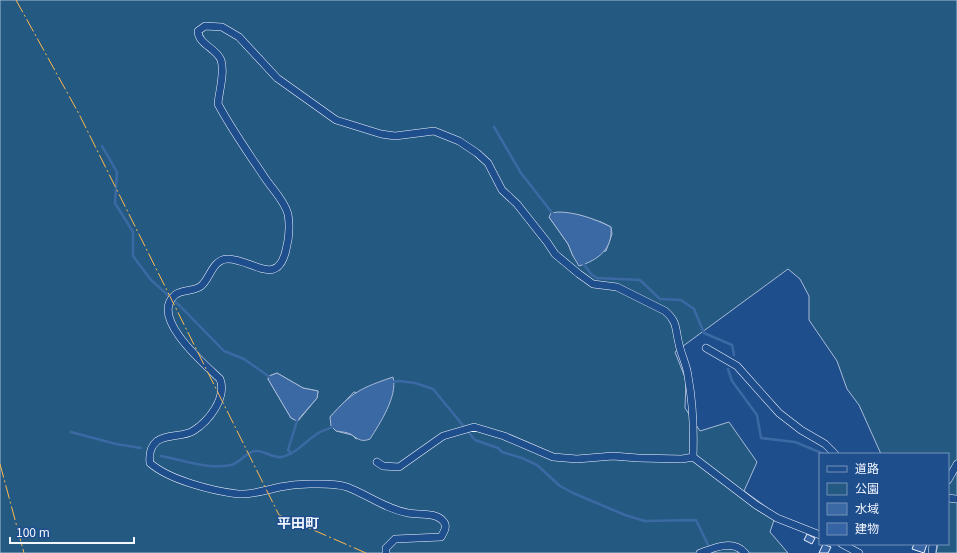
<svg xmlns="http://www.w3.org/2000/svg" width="957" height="553" font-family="Georgia,'Noto Sans JP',serif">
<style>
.green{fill:#245a82;stroke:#a8bbd7;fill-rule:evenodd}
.water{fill:#3b69a3;stroke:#a8bbd7}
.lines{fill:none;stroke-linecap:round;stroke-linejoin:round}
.stream{stroke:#3b69a3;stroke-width:2.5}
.building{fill:#3563a3;stroke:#f2f6ff}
.minor-casing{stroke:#f2f6ff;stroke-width:8}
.minor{stroke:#1f4e8c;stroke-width:7}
.power{stroke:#ffb74d;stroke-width:1;stroke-dasharray:14 3 2 3;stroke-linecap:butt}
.labels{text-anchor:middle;stroke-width:3;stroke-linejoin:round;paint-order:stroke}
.quarter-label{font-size:14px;font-weight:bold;fill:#f2f6ff;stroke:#1f4e8c}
</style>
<rect width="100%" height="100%" fill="#1f4e8c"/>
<path class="green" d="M0,0h957v553h-21l2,-9h10v-90h-67l-22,-49 -12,-16 -10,-28 -28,-41v-24l-9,-17 -12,-10 -113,83 11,28 -1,28 15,23 29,-9 28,40 -13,29 32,23 -6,18 18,21h-788zM579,215l22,7 10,5 1,7 -6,17 -33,5 -5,-12 -19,-27zM277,373l26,15 15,3 -1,7 -19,23 -7,-3 -23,-39 1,-3zM354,392l36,8 -15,30 -19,9 -4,-4 -16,-4 -6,-14z"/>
<path class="water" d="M558,212c18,0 37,7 53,15 2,22 -13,33 -32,39l-6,-10 -5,-12 -19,-27 2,-4z
M277,373l26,15 15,3 -1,7 -20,23 -6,-3 -23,-39 1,-3z
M393,377c5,19 -13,46 -23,62 -8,3 -11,1 -18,-4 -4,-3 -11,-3 -16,-4l-5,-5 -1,-9c22,-25 31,-29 63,-40z"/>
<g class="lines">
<path class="stream" d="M494,127l27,46 32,41
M102,146l15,26 -2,31 18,29v24l18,24 29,26 44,45 20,8 27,19
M583,263l8,11 6,4 43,2 20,19 21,1 13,9 10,24 28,12 2,10
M728,369l4,12 25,34 4,23 34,4 29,12
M392,382l7,-1 16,2 18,6 42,51 23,8 4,4 20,6 15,7 23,21 13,7 52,22 20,6 51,-1 16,33
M71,432l45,12 25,4
M291,453l-3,-3 9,-29v-3
M161,456c22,4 48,14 70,9 9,-2 15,-13 24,-14 9,-1 17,7 26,6 15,-2 26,-18 39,-25 4,-2 9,-3 14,-6"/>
</g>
<path class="building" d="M807,534l8,4 -3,6 -8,-4z
M823,544l8,3 -3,6h-9z
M914,544h13l-3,9 -12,-4z"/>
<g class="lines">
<defs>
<path id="minor" d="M706,348l31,18 42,47 22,17 24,14 10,10
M693,457l63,48 21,13 43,17
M377,462l6,4 16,1 44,-31 31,-9 30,9 49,21 24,2 36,-3 25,2 44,1 11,-2
M948,480l9,-16
M948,498l8,1
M842,544l17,9
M386,553v-5l9,-9 46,-2c3,-5 7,-11 2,-16 -7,-9 -25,-6 -35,-8 -22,-4 -40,-18 -61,-26 -12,-4 -24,-3 -37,-3 -9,0 -20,1 -30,3 -14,3 -28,8 -42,7 -25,-3 -69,-14 -88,-31 -1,-9 0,-16 7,-22 10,-7 26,-4 36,-10 16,-10 34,-33 27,-52 -16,-15 -71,-62 -45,-84 7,-6 18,-3 26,-9 9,-7 11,-26 26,-27 24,-1 50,30 59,-9 3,-11 4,-24 2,-36 -4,-14 -15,-24 -23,-36 -16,-24 -33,-48 -47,-74 1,-13 7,-31 3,-44 -5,-12 -23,-16 -23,-29l7,-5 17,1 17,10 38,41 59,42 45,14 14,2 39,-5 25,10 18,12 11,10 14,27 15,14 30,38 8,12 24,20 14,10 24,3 48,24c13,11 10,18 14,33 2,11 8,21 9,32 5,27 6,54 5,81
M700,553c14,-5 33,-14 45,0
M932,553l1,-9"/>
</defs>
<use href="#minor" class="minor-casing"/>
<use href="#minor" class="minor"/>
<path class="power" d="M16,0l63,114 200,401 87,38
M0,464l24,89"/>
</g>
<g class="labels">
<g class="quarter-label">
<text x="298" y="528">平田町</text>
</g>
</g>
<rect x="819" y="453" width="130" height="92" fill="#1f4e8c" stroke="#7391ba"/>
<rect x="827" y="466" width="20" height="6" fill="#1f4e8c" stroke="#7391ba"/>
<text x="855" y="473" font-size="12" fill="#f2f6ff">道路</text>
<rect x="827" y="483" width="20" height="12" fill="#245a82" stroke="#7391ba"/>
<text x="855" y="493" font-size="12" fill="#f2f6ff">公園</text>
<rect x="827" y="503" width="20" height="12" fill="#3b69a3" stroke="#7391ba"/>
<text x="855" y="513" font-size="12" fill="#f2f6ff">水域</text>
<rect x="827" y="523" width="20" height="12" fill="#3563a3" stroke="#7391ba"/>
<text x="855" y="533" font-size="12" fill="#f2f6ff">建物</text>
<path d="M10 537v6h124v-6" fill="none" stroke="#f2f6ff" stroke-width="2"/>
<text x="16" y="537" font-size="12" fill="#f2f6ff" stroke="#1f4e8c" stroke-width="3" paint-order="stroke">100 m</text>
</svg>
